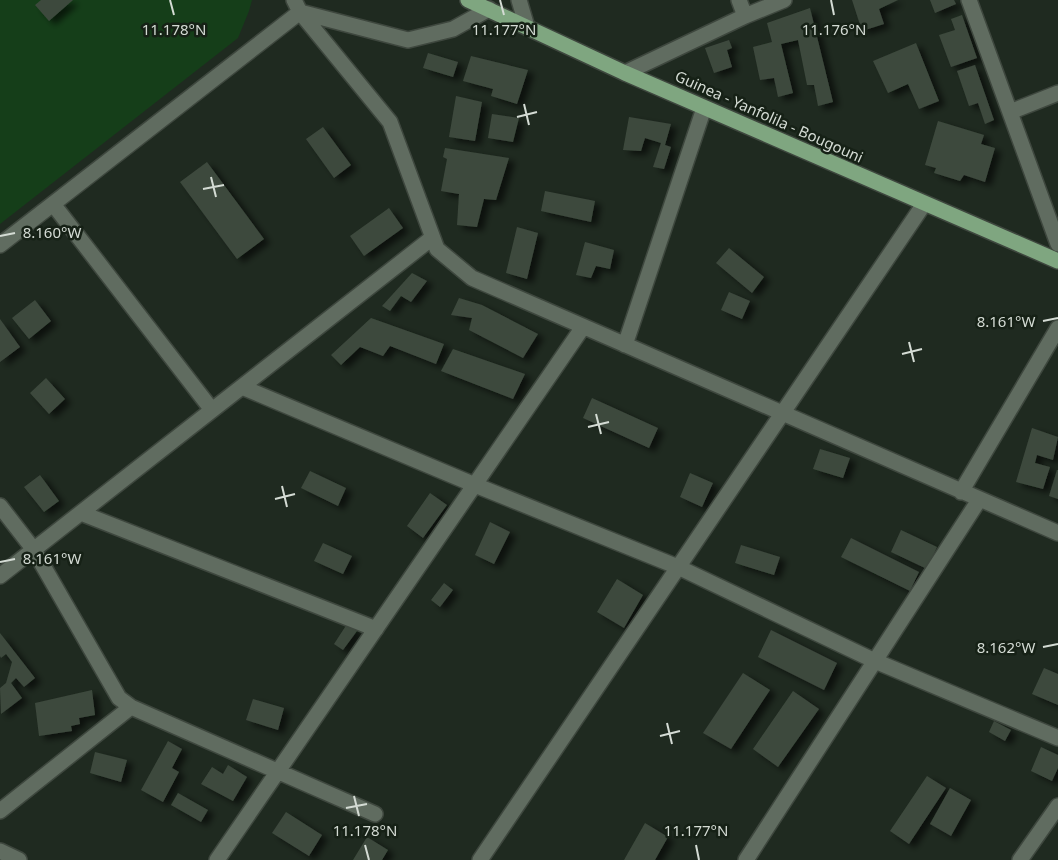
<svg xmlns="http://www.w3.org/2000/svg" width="1058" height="860" font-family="'Noto Sans',sans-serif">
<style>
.green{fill:#153e19}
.building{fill:#3d493d;filter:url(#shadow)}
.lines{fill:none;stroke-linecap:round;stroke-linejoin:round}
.minor-casing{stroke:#3e473e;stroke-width:18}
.major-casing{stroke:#3e473e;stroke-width:18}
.minor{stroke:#606c60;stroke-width:15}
.major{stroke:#7fa680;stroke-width:15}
.ticks{fill:none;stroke:#d4dbd4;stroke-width:2}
.labels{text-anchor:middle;stroke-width:5;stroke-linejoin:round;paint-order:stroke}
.street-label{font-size:15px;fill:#d4dbd4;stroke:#162116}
.ticks-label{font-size:15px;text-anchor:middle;fill:#d4dbd4;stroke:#162116;stroke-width:5;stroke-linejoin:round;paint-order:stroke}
</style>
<defs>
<filter id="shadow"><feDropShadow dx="6" dy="4" stdDeviation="3" flood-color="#0009"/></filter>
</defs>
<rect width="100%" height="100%" fill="#1f2a20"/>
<path class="green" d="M0,0h252l-3,11 -11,27 -238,186z"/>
<path class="building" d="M41,0h32l-24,21 -14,-16z
M852,0h46l-19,9 5,15 -22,7z
M930,0h24l2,4 -21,9z
M810,8l23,94 -15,4 -4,-21h-7l-9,-45 -17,4 12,49 -15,4 -4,-19 -14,2 -7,-33 19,-5 -5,-19z
M962,15l15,43 -26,9 -12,-32 16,-5 -4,-11z
M729,40l3,8 -5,2 5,17 -18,6 -9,-25z
M916,43l23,58 -20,8 -11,-25 -20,9 -15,-32z
M428,53l30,9 -5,15 -30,-9z
M471,56l57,14 -11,34 -26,-8 2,-7 -30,-8z
M975,65l19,55 -9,4 -7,-21 -9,3 -12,-35z
M456,96l26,6 -7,39 -26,-4z
M492,114l27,4 -6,24 -25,-4z
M629,117l42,7 -6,21 6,2 -7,22 -11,-2 8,-24 -16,-5 -4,13 -18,-1z
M938,121l46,14 -3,9 14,4 -10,34 -21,-7 -4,6 -26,-8 2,-5 -11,-3z
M323,127l28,38 -17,13 -28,-39z
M445,148l64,10 -13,42 -12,-1 -7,28 -20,-2 2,-31 -18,-3 6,-32 -4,-2z
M207,162l57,77 -27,20 -57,-77z
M545,191l50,10 -4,21 -50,-11z
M389,208l14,20 -39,28 -14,-20z
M517,227l21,6 -11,46 -21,-6z
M585,242l29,8 -4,19 -14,-3 -5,12 -15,-3z
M729,248l35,29 -12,16 -36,-30z
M412,273l15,8 -16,21 -10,-6 -11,15 -8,-5z
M729,292l21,9 -8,18 -21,-9z
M459,298l23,7 56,29 -15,24 -54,-28 3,-12 -21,-3z
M35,300l16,21 -22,18 -17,-21z
M371,318l73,26 -8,20 -46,-18 -7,10 -23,-9 -19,18 -10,-10z
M0,319l20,28 -20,15z
M453,349l72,25 -12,25 -72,-28z
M46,378l19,21 -16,15 -19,-21z
M592,398l66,30 -9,20 -66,-30z
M1032,428l26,9 -5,23 -16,-5 -2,8 15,4 -7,22 -27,-7z
M820,449l30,9 -7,20 -30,-9z
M1057,470h1v29l-9,-3z
M310,471l36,17 -8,18 -37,-18z
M690,473l23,10 -11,24 -22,-10z
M40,475l19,26 -15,11 -20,-25z
M430,493l17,12 -24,33 -16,-12z
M490,522l20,10 -16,32 -19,-9z
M901,530l36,17 -10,22 -36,-17z
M851,538l68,34 -9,19 -69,-34z
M323,543l29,13 -9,18 -29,-13z
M741,545l39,12 -6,18 -39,-12z
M617,579l26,16 -19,33 -27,-16z
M444,583l9,7 -13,17 -9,-7z
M347,624l10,7 -14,19 -9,-6z
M771,630l66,33 -13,27 -66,-33z
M0,633l35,45 -11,9 -8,-9 -5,5 11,15 -21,16 -1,-26 6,-5 6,-21 -6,-8 -5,4 -1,-2z
M1044,668l14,6v31l-26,-11z
M743,673l27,17 -39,59 -28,-16z
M92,690l3,25 -16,3 1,6 -9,2 1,5 -33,5 -4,-33z
M793,691l26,18 -41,58 -25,-18z
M253,699l31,9 -6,22 -32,-10z
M994,721l17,9 -6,11 -16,-9z
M168,741l14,8 -10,19 7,4 -16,30 -22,-12z
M1041,747l17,8v13l-6,13 -21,-10z
M95,752l32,8 -6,22 -31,-9z
M228,765l19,12 -14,24 -32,-17 11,-17 11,7z
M927,776l19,12 -37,56 -19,-13z
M950,788l21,12 -20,36 -21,-12z
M178,793l30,17 -7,12 -30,-17z
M286,812l36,23 -13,21 -37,-23z
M645,823l23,14 -13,23h-31z
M367,837l21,13 -6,10h-29z"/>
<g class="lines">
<defs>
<path id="minor" d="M294,0l6,12 90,110 47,127 35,29 586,255
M519,0l8,27
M739,0l6,16
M969,0l89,244
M625,73l120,-57 39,-16
M1010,112l48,-19
M53,204l159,206
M0,245l300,-233 108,28 45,-11 36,-20
M625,345l79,-237
M242,387l233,98 203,82 197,94 183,77
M961,492l97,-164
M0,506l34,44 85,148 12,9 244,107
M81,513l295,116
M0,576l432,-338
M0,811l131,-104
M0,851l19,9
M217,860l366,-533
M480,860l444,-656
M746,860l233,-360
M1020,860l38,-54"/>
<path id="major" d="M468,0l157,73 433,188"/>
</defs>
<use href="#minor" class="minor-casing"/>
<use href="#major" class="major-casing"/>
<use href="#minor" class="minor"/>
<use href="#major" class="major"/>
</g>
<path class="ticks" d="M170,0l4,15M500,0l4,15M831,0l3,15M524,104l5,21M517,117l20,-5M211,177l5,20M203,189l21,-4M0,236l15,-3M1043,321l15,-3M909,342l5,20M902,354l20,-5M596,414l5,20M588,427l21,-5M282,486l5,21M275,499l20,-5M0,562l15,-3M1043,647l15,-3M667,723l5,21M660,736l20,-5M354,796l5,20M346,808l21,-4M365,845l4,15M696,845l3,15"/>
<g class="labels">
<g class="street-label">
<text transform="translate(769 117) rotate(24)" y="5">Guinea - Yanfolila - Bougouni</text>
</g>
</g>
<g class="ticks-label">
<text x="174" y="35">11.178°N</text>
<text x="504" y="35">11.177°N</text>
<text x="834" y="35">11.176°N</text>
<text x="52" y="238">8.160°W</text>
<text x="1006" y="327">8.161°W</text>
<text x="52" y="564">8.161°W</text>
<text x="1006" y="653">8.162°W</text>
<text x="365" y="836">11.178°N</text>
<text x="696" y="836">11.177°N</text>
</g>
</svg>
